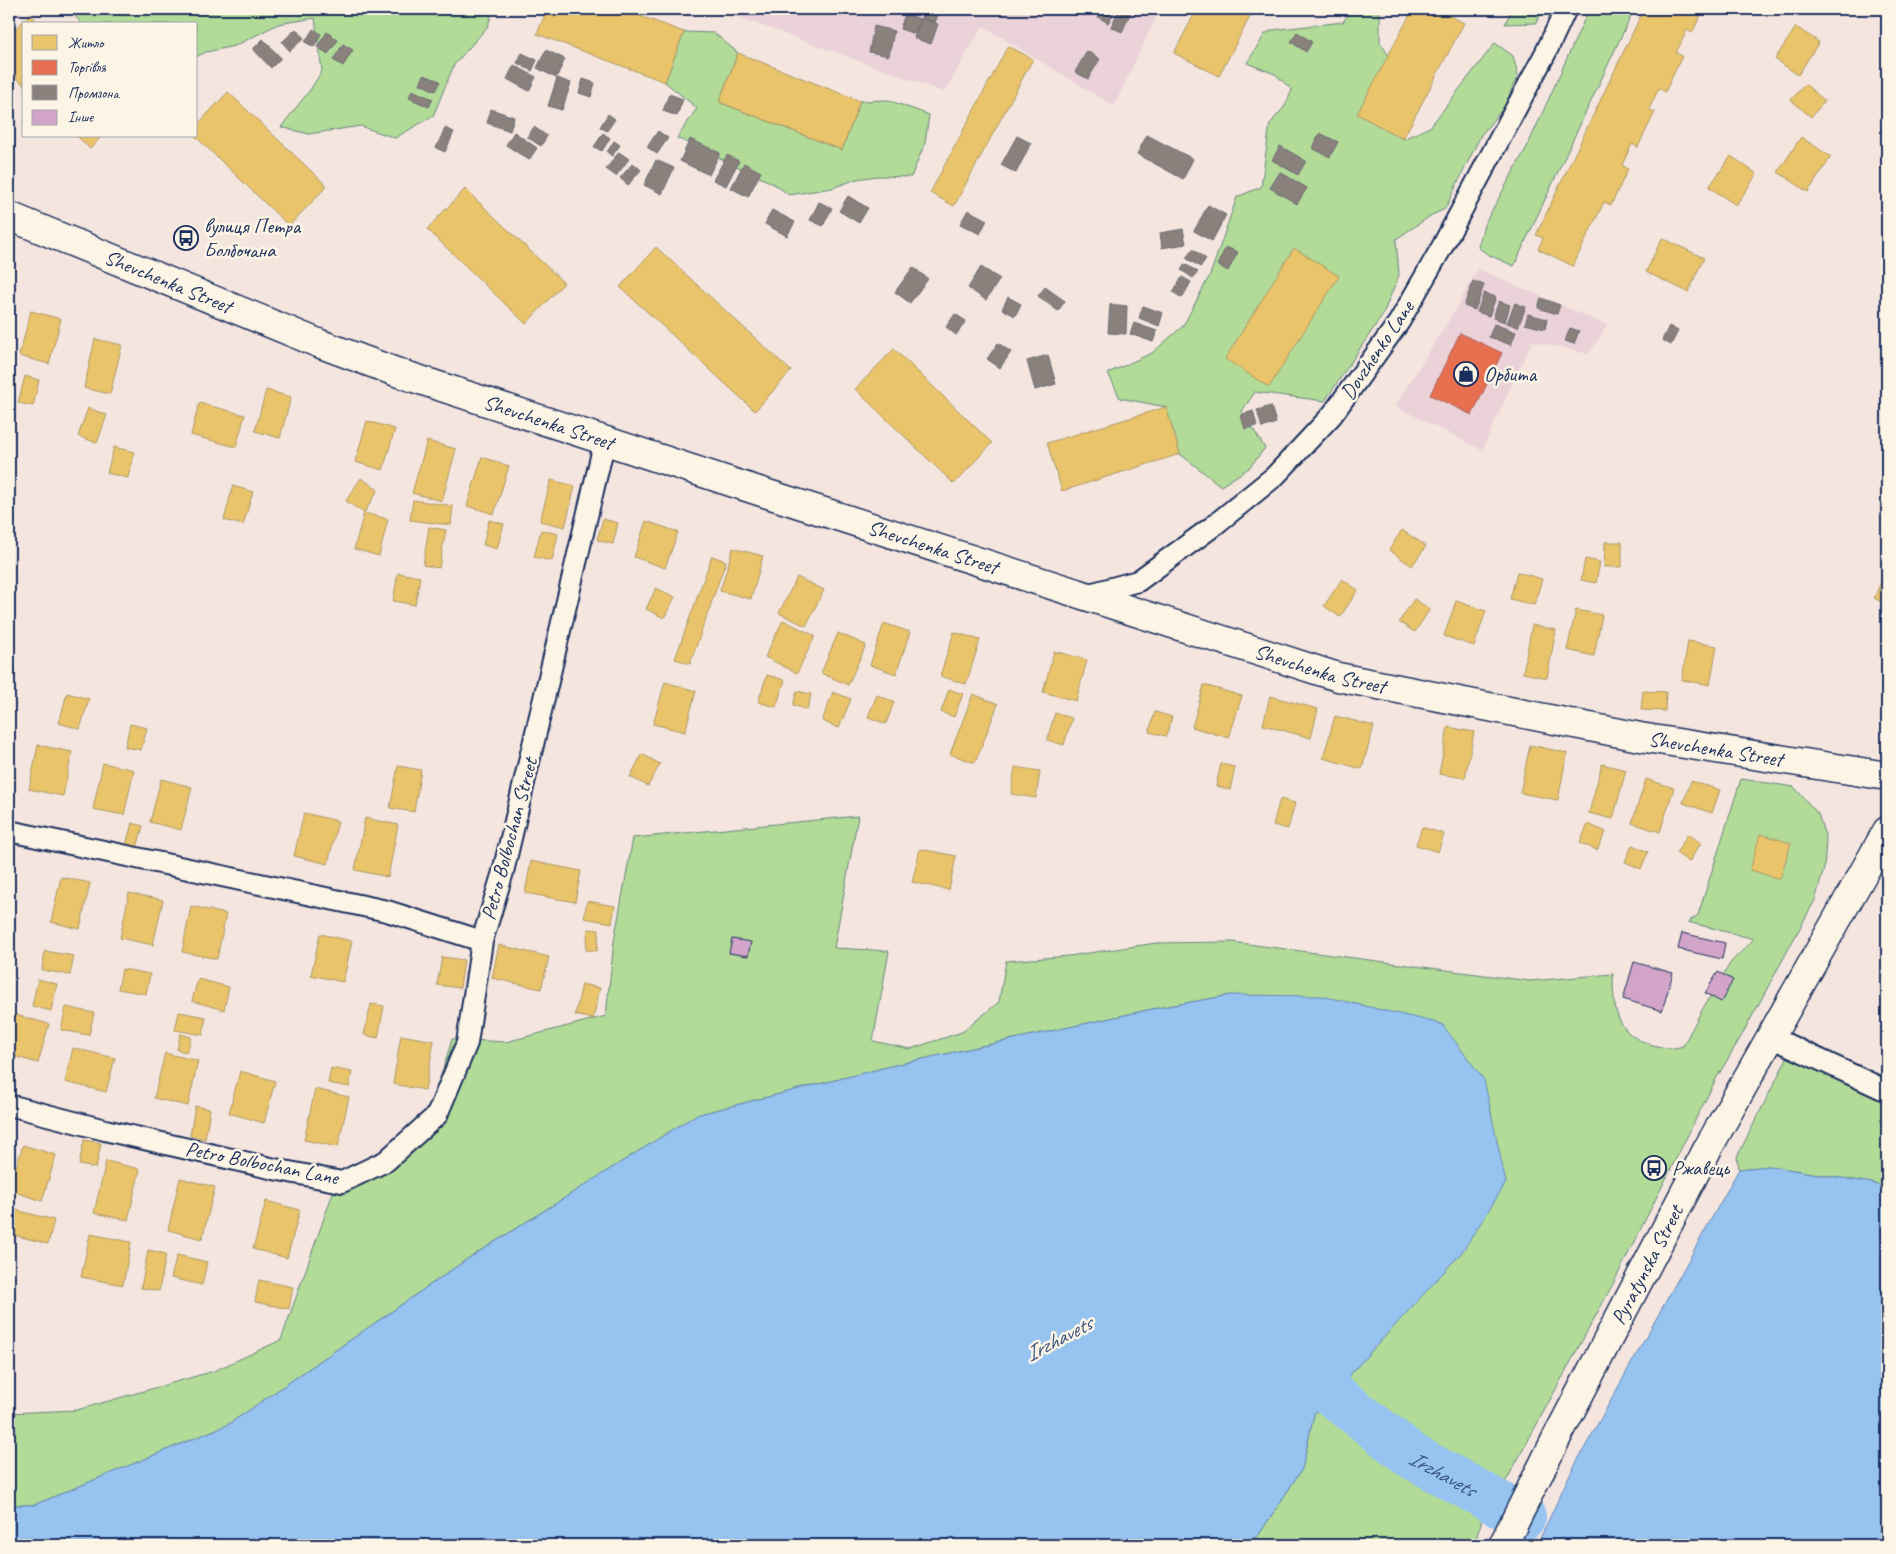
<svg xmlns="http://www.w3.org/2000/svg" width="1896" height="1554" font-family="Caveat,sans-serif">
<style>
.built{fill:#ead2d8}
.green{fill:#b2db98;stroke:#66857b}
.water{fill:#96c3f0;stroke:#6588b6}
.homes{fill:#e9c46a;stroke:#ab9766}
.shops{fill:#e76f51;stroke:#aa5c55}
.industry{fill:#8a817c;stroke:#696873}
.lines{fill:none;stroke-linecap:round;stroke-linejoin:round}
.river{stroke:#96c3f0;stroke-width:46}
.building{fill:#d2a5c8;stroke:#1b2f5e}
.street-casing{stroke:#1b2f5e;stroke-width:24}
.secondary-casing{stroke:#1b2f5e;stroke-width:31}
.street{stroke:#fcf5e5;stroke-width:20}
.secondary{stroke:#fcf5e5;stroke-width:28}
.labels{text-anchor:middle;stroke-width:5;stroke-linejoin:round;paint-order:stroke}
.poi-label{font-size:21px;fill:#1b2f5e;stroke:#fcf5e5;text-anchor:start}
.street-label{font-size:21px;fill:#1b2f5e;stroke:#fcf5e5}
.water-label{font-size:22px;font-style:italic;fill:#3a5482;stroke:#fcf5e5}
</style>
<rect width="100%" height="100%" fill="#f4e5df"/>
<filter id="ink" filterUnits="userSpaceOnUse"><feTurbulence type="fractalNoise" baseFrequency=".02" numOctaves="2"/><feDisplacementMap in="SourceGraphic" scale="10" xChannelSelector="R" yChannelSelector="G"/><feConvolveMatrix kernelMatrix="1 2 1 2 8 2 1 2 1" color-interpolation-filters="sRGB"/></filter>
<g filter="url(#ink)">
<path class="built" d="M717,9h443l-46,97 -131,-80 -39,66z
M1478,269l129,56 -18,29 -57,-13 -50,109 -87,-44 61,-97z"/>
<path class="green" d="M69,9h424l-5,17 -34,39 -21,51 -38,22 -35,-12 -51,8 -28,-7 29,-37 12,-19 -7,-53 -37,6 -43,22 -29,6 -10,5v-33h-114z
M1352,9h26l2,3v30l9,14 -31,58 45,25 27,-12 65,-84 18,13 5,19 -14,32 -23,28 -36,74 -13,6 -36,24 3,36 -16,39 -58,87 -70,-9 -13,19 23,37 -16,20 -28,18 -41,-32 -14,-47 -46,-9 -12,-25 44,-20 31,-27 27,-51 27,-78 24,-10 9,-63 15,-18 7,-16 -17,-16 -28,-11 18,-29 7,-4 71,-8z
M1512,9h32l-8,14 -31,1z
M1589,9h45l-120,257 -27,-12 -9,-7 6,-22 44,-80z
M684,32l30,1 24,20 -19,49 123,48 18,-49 28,-1 41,15 -4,28 -14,34 -34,-1 -20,3 -25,9 -43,7 -15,-11 -97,-46 20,-30 -32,-26z
M1741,779l53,8 24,27 8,25 -2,30 -9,31 -73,135 -26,44 -102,203 -115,212 -59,-31 -16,8 61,40 -11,34h-235l19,-9 44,-67 12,-55 74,-82 -157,-337 -74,13 -262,57 -199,50 -230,145 -237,164 -195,81h-25v-92l68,-3 137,-39 67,-31 60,-170 39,-15 51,-46 21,-70 54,3 100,-26 8,-75 19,-103 225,-22 -24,132 55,3 -16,90 37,8 52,-17 37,-30 7,-41 63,-5 87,-13 76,-1 298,39 83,-7c0,34 2,61 40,71 14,3 16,5 30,1l19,-36 29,-48 23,-23 -66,-17 10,-7z
M1789,1054l98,43v92l-15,-6 -103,-17 -30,3 -2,-12z"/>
<path class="water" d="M1231,995l91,1 120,28 42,56 22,103 -44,69 -148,162 -12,55 -44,67 -19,9h-1230v-40h25l195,-81 237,-164 230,-145 199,-50 262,-57z
M1769,1166l103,17 15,6v356h-350l32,-69 170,-307z"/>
<path class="homes" d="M547,9h74l63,23 -19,50 -128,-48z
M1197,9h57l-35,67 -45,-23z
M1413,9h24l27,14 -61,116 -46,-25z
M1644,9h60l-12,24 -5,-3 -11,23 6,3 -17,36 -6,-4 -10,21 6,3 -17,35 -6,-3 -10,21 6,4 -17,36 -7,-3 -31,64 -35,-17 5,-11 -7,-3z
M30,14l10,10h-16v61l-15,-14v-35z
M1796,27l23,15 -21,33 -23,-16z
M1008,46l25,13 -79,147 -24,-13z
M738,53l122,48 -18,49 -123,-48z
M1805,84l20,17 -14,16 -20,-17z
M228,92l99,94 -38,40 -94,-90h1v-10z
M77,136h25l-12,13z
M1801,137l30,20 -23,35 -30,-20z
M1731,156l26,18 -21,31 -27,-18z
M465,189l99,94 -38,41 -99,-95z
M1662,238l42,20 -16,34 -42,-20z
M656,247l135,124 -36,40 -135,-124z
M1294,248l45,28 -70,111 -44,-28z
M31,311l30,8 -12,45 -30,-8z
M95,339l27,6 -12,49 -26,-6z
M894,349l98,94 -38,41 -99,-95z
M25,376l14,4 -6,26 -15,-3z
M266,390l25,7 -11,41 -25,-7z
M199,403l46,12 -9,32 -45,-12z
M1166,407l14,47 -118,37 -15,-48z
M88,408l19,7 -10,28 -19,-7z
M367,421l28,8 -12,41 -28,-8z
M427,441l29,8 -14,52 -30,-8z
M114,447l20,5 -6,26 -21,-5z
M482,457l27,9 -15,48 -27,-8z
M361,478l17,12 -14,23 -18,-12z
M551,480l24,6 -10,41 -25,-6z
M233,486l20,6 -10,33 -19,-5z
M413,500l40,6 -2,19 -41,-5z
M364,513l24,6 -9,37 -25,-7z
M603,519l15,4 -5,21 -16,-4z
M489,520l15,4 -7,25 -14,-4z
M646,521l32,11 -13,36 -31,-11z
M429,527l17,3 -7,38 -16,-3z
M541,530l17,4 -6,27 -18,-4z
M1402,530l24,16 -14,20 -23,-16z
M1605,542h17v25h-18z
M733,548l30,8 -12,43 -31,-8z
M712,556l14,5 -36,103 -15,-5z
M1585,559l15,3 -4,21 -15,-3z
M1887,568v37l-13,-7z
M1517,572l25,7 -8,26 -24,-6z
M398,573l22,4 -5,28 -22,-4z
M797,577l27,13 -18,36 -27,-13z
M1342,579l16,11 -18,27 -16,-11z
M656,588l19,9 -11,21 -18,-9z
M1414,599l16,10 -15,23 -16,-10z
M1456,601l30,10 -12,35 -30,-10z
M1576,610l26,5 -8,41 -27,-6z
M783,620l32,16 -18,37 -32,-16z
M884,623l26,9 -14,42 -26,-9z
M1532,625l24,5 -9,48 -24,-5z
M954,632l26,8 -14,44 -26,-8z
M838,633l28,12 -18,40 -27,-12z
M1688,641l29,5 -7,39 -28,-5z
M1054,651l33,9 -11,41 -33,-9z
M767,675l18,5 -9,27 -18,-5z
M665,682l31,9 -11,41 -32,-8z
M1204,685l38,11 -13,42 -37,-11z
M949,689l14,5 -9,23 -13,-5z
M797,691l14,3 -4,16 -14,-5z
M1643,691l23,1 -1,19 -24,-1z
M833,692l18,7 -12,29 -17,-7z
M67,693l22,6 -9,30 -21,-6z
M973,694l25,10 -23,59 -25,-9z
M877,695l17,7 -8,22 -18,-7z
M1270,696l48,13 -7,29 -48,-13z
M1155,712l17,5 -6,19 -17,-4z
M1055,713l17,5 -8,27 -17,-5z
M1335,716l39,10 -12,43 -39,-11z
M130,724l17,4 -6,22 -16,-3z
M1448,727l26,5 -9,46 -26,-4z
M38,745l34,7 -9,44 -34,-7z
M1530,745l37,8 -9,47 -38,-7z
M642,754l18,10 -12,22 -18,-9z
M103,763l31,7 -10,45 -31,-6z
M1221,764l14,3 -5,23 -14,-4z
M1602,764l24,6 -13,49 -24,-6z
M398,766l23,4 -7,42 -24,-4z
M1015,767l25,4 -4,27 -25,-4z
M161,779l31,8 -11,43 -31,-8z
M1646,779l28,9 -14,44 -28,-9z
M1691,781l29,9 -8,23 -29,-10z
M1280,799l15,4 -7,26 -15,-4z
M304,813l34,8 -10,43 -34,-8z
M365,818l33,7 -10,52 -33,-7z
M132,823l11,3 -6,22 -11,-3z
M1588,824l18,8 -9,18 -17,-7z
M1422,827l22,7 -6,18 -22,-7z
M1688,834l13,9 -12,19 -13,-9z
M1760,834l31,9 -11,36 -30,-9z
M1632,845l16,7 -7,17 -16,-7z
M920,849l36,7 -7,34 -37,-8z
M531,861l50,10 -6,31 -50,-9z
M61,877l29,6 -10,46 -29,-7z
M129,893l34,7 -10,45 -33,-7z
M587,901l28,5 -3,17 -28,-5z
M191,906l35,8 -9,45 -35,-7z
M588,929l11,1 -2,21 -11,-1z
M320,934l32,7 -9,41 -32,-7z
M499,945l50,12 -8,32 -49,-11z
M45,951l29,5 -4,19 -28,-5z
M442,957l22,3 -4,28 -23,-3z
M122,969l28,5 -4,20 -28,-5z
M38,979l19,5 -6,27 -19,-5z
M198,979l31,8 -5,23 -32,-9z
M582,984l18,4 -7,31 -18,-4z
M371,1004l13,2 -6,32 -14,-3z
M66,1007l28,6 -5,22 -28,-5z
M179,1012l27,5 -3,18 -28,-5z
M12,1014l37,10 -11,39 -29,-8v-30z
M180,1034l11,3 -4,15 -10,-2z
M401,1035l33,6 -9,49 -32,-6z
M73,1048l42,10 -9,34 -41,-10z
M165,1053l33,8 -10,45 -34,-8z
M331,1068l21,4 -3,15 -21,-4z
M240,1071l35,10 -11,42 -35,-10z
M315,1089l34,8 -11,50 -34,-7z
M195,1106l15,3 -5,30 -15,-3z
M84,1140l17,3 -5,25 -17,-3z
M23,1145l33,10 -14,46 -33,-11z
M106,1161l34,8 -12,51 -34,-7z
M180,1178l35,9 -13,52 -34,-9z
M266,1201l34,9 -13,48 -34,-9z
M16,1210l38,10 -6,24 -38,-10z
M90,1234l41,8 -8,43 -42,-8z
M148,1250l18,4 -7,37 -18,-3z
M177,1255l30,7 -5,23 -31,-7z
M259,1280l34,7 -4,22 -34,-7z"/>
<path class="shops" d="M1460,333l42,20 -30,62 -42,-20z"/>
<path class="industry" d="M925,9h15l-5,14 -14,-5z
M1103,9h13l-8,14 -10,-6z
M1119,9h6l6,3 -9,20 -11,-5z
M905,14l15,5 -5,15 -15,-5z
M921,18l17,6 -7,20 -17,-6z
M874,26l20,5 -5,25 -20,-4z
M296,29l8,9 -14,13 -8,-9z
M313,29l8,5 -7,13 -9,-5z
M327,32l11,8 -10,14 -11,-7z
M1297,32l15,10 -6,10 -15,-10z
M263,39l18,19 -10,10 -18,-19z
M343,44l10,6 -10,16 -10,-6z
M546,50l19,9 -9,19 -19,-10z
M1087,51l13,8 -12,20 -13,-7z
M522,53l15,7 -5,11 -15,-8z
M514,65l22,12 -7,14 -22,-12z
M424,75l16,6 -4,10 -16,-7z
M557,78l14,5 -9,27 -14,-4z
M583,79l12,4 -4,14 -12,-4z
M412,90l21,9 -4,8 -20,-9z
M669,94l14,5 -6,17 -14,-5z
M491,109l23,8 -4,14 -23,-8z
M608,114l7,5 -8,12 -7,-4z
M534,127l13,9 -6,10 -14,-9z
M445,128l9,4 -9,20 -9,-4z
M658,131l10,7 -11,16 -10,-7z
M514,132l23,16 -8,12 -23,-15z
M603,133l7,5 -8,13 -8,-4z
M1320,133l18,9 -8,15 -18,-9z
M1147,135l46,24 -10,20 -46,-25z
M1017,136l14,7 -15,30 -15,-8z
M690,139l30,14 -11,22 -29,-14z
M614,141l6,4 -8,11 -5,-4z
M1280,146l26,15 -8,14 -26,-15z
M619,152l10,7 -13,17 -10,-7z
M727,155l12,6 -13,25 -13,-6z
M656,160l18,8 -12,26 -18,-9z
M633,163l8,7 -13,15 -8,-7z
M744,163l17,9 -13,25 -17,-9z
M1280,172l27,16 -10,16 -27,-16z
M848,196l20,12 -9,15 -20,-12z
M819,202l13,6 -9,18 -13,-6z
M1208,205l18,10 -14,26 -18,-10z
M772,210l23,12 -8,14 -22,-12z
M968,210l19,10 -7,14 -20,-10z
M1183,229l3,15 -24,4 -2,-15z
M1226,247l12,5 -10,19 -11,-6z
M1193,249l13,10 -6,8 -14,-9z
M1185,264l13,8 -5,6 -12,-8z
M913,267l15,12 -18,24 -15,-11z
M981,267l19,12 -14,21 -18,-12z
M1182,277l9,5 -9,16 -9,-6z
M1473,281l11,4 -9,25 -11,-4z
M1045,287l20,14 -7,10 -20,-15z
M1484,293l12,4 -7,19 -12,-4z
M1008,297l13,7 -6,12 -13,-7z
M1541,298l19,7 -3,9 -19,-6z
M1499,301l11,4 -5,17 -12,-4z
M1515,303l11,4 -8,20 -11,-4z
M1110,304l17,2 -1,28 -18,-1z
M1143,306l20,7 -4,13 -20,-8z
M955,314l11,7 -10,14 -10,-8z
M1528,314l19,5 -2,10 -20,-5z
M1134,323l23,8 -4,11 -23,-8z
M1494,324l22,8 -5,13 -22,-8z
M1669,326l9,5 -7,14 -9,-5z
M1570,328l9,3 -5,13 -9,-3z
M998,343l13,9 -11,16 -13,-9z
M1048,355l8,29 -21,6 -8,-29z
M1271,406l5,17 -14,5 -5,-18z
M1253,411l4,15 -12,3 -4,-14z"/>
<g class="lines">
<path class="river" id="s1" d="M1281,1354l131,102 111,61"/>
</g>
<path class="building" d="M1682,933l43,10 -3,16 -44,-10z
M732,939l19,3 -3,14 -19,-3z
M1634,962l39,11 -11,38 -39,-12z
M1718,972l15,8 -12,22 -16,-9z"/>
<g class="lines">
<defs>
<path id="street" d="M1086,595l52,-14 74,-54 63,-51 57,-61 67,-93 43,-75 104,-195 20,-43
M9,831l378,80 95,30
M1771,1037l116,54
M9,1105l96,25 174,40 63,12 44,-21 51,-46 30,-72 15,-102 21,-69 102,-432"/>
<g id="secondary">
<path id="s2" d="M9,216l309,127 78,29 341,112 601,193 302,60 247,39"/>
<path id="s3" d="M1503,1545l54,-108 151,-289 179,-317"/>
</g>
</defs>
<use href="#street" class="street-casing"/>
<use href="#secondary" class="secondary-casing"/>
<use href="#street" class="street"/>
<use href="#secondary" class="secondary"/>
</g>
</g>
<defs>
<symbol id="bus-ring" viewBox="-11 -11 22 22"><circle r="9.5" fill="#fcf5e5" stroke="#1b2f5e" stroke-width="1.5"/><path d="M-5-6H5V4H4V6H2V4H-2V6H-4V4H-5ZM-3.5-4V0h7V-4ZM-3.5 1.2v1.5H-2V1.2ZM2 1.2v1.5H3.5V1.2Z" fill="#1b2f5e"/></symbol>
<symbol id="shop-ring" viewBox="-11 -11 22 22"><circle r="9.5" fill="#fcf5e5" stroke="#1b2f5e" stroke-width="1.5"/><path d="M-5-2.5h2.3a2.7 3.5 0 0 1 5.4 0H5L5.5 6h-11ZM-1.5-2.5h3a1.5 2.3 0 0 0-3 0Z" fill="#1b2f5e"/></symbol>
</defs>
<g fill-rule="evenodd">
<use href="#bus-ring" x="172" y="224" width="28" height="28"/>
<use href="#shop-ring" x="1452" y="360" width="28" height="28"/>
<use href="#bus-ring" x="1640" y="1154" width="28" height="28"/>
</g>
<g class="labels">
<g class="poi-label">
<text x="204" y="233">вулиця Петра<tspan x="204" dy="24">Болбочана</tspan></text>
<text x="1484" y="381">Орбита</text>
<text x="1672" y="1175">Ржавець</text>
</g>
<g class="street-label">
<text dy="7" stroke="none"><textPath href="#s2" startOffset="172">Shevchenka Street</textPath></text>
<text transform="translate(1377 350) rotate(-56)" y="7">Dovzhenko Lane</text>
<text dy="7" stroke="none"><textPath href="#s2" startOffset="578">Shevchenka Street</textPath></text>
<text dy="7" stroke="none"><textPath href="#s2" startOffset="982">Shevchenka Street</textPath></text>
<text dy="7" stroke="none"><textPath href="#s2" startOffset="1388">Shevchenka Street</textPath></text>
<text dy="7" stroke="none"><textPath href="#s2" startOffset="1792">Shevchenka Street</textPath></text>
<text transform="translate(509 839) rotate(-75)" y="7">Petro Bolbochan Street</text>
<text transform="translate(262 1163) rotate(11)" y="7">Petro Bolbochan Lane</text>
<text dy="7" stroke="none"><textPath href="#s3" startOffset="315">Pyratynska Street</textPath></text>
</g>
<g class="water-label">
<text transform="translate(1058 1338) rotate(-28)" y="8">Irzhavets</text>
<text dy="8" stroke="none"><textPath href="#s1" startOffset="201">Irzhavets</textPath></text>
</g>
</g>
<rect width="1896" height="1554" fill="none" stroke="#fcf5e5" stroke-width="30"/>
<rect x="15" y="15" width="1866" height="1524" fill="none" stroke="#1b2f5e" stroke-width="2" filter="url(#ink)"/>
<rect x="22" y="22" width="175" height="115" fill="#fcf5e5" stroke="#a2a6af"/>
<rect x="32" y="35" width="25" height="15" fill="#e9c46a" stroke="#a2a6af"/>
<text x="68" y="48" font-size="15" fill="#1b2f5e">Житло</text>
<rect x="32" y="60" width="25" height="15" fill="#e76f51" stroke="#a2a6af"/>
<text x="68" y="72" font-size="15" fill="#1b2f5e">Торгівля</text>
<rect x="32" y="85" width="25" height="15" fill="#8a817c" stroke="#a2a6af"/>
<text x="68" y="98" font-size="15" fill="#1b2f5e">Промзона</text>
<rect x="32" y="110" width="25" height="15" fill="#d2a5c8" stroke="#a2a6af"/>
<text x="68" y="122" font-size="15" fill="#1b2f5e">Інше</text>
</svg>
